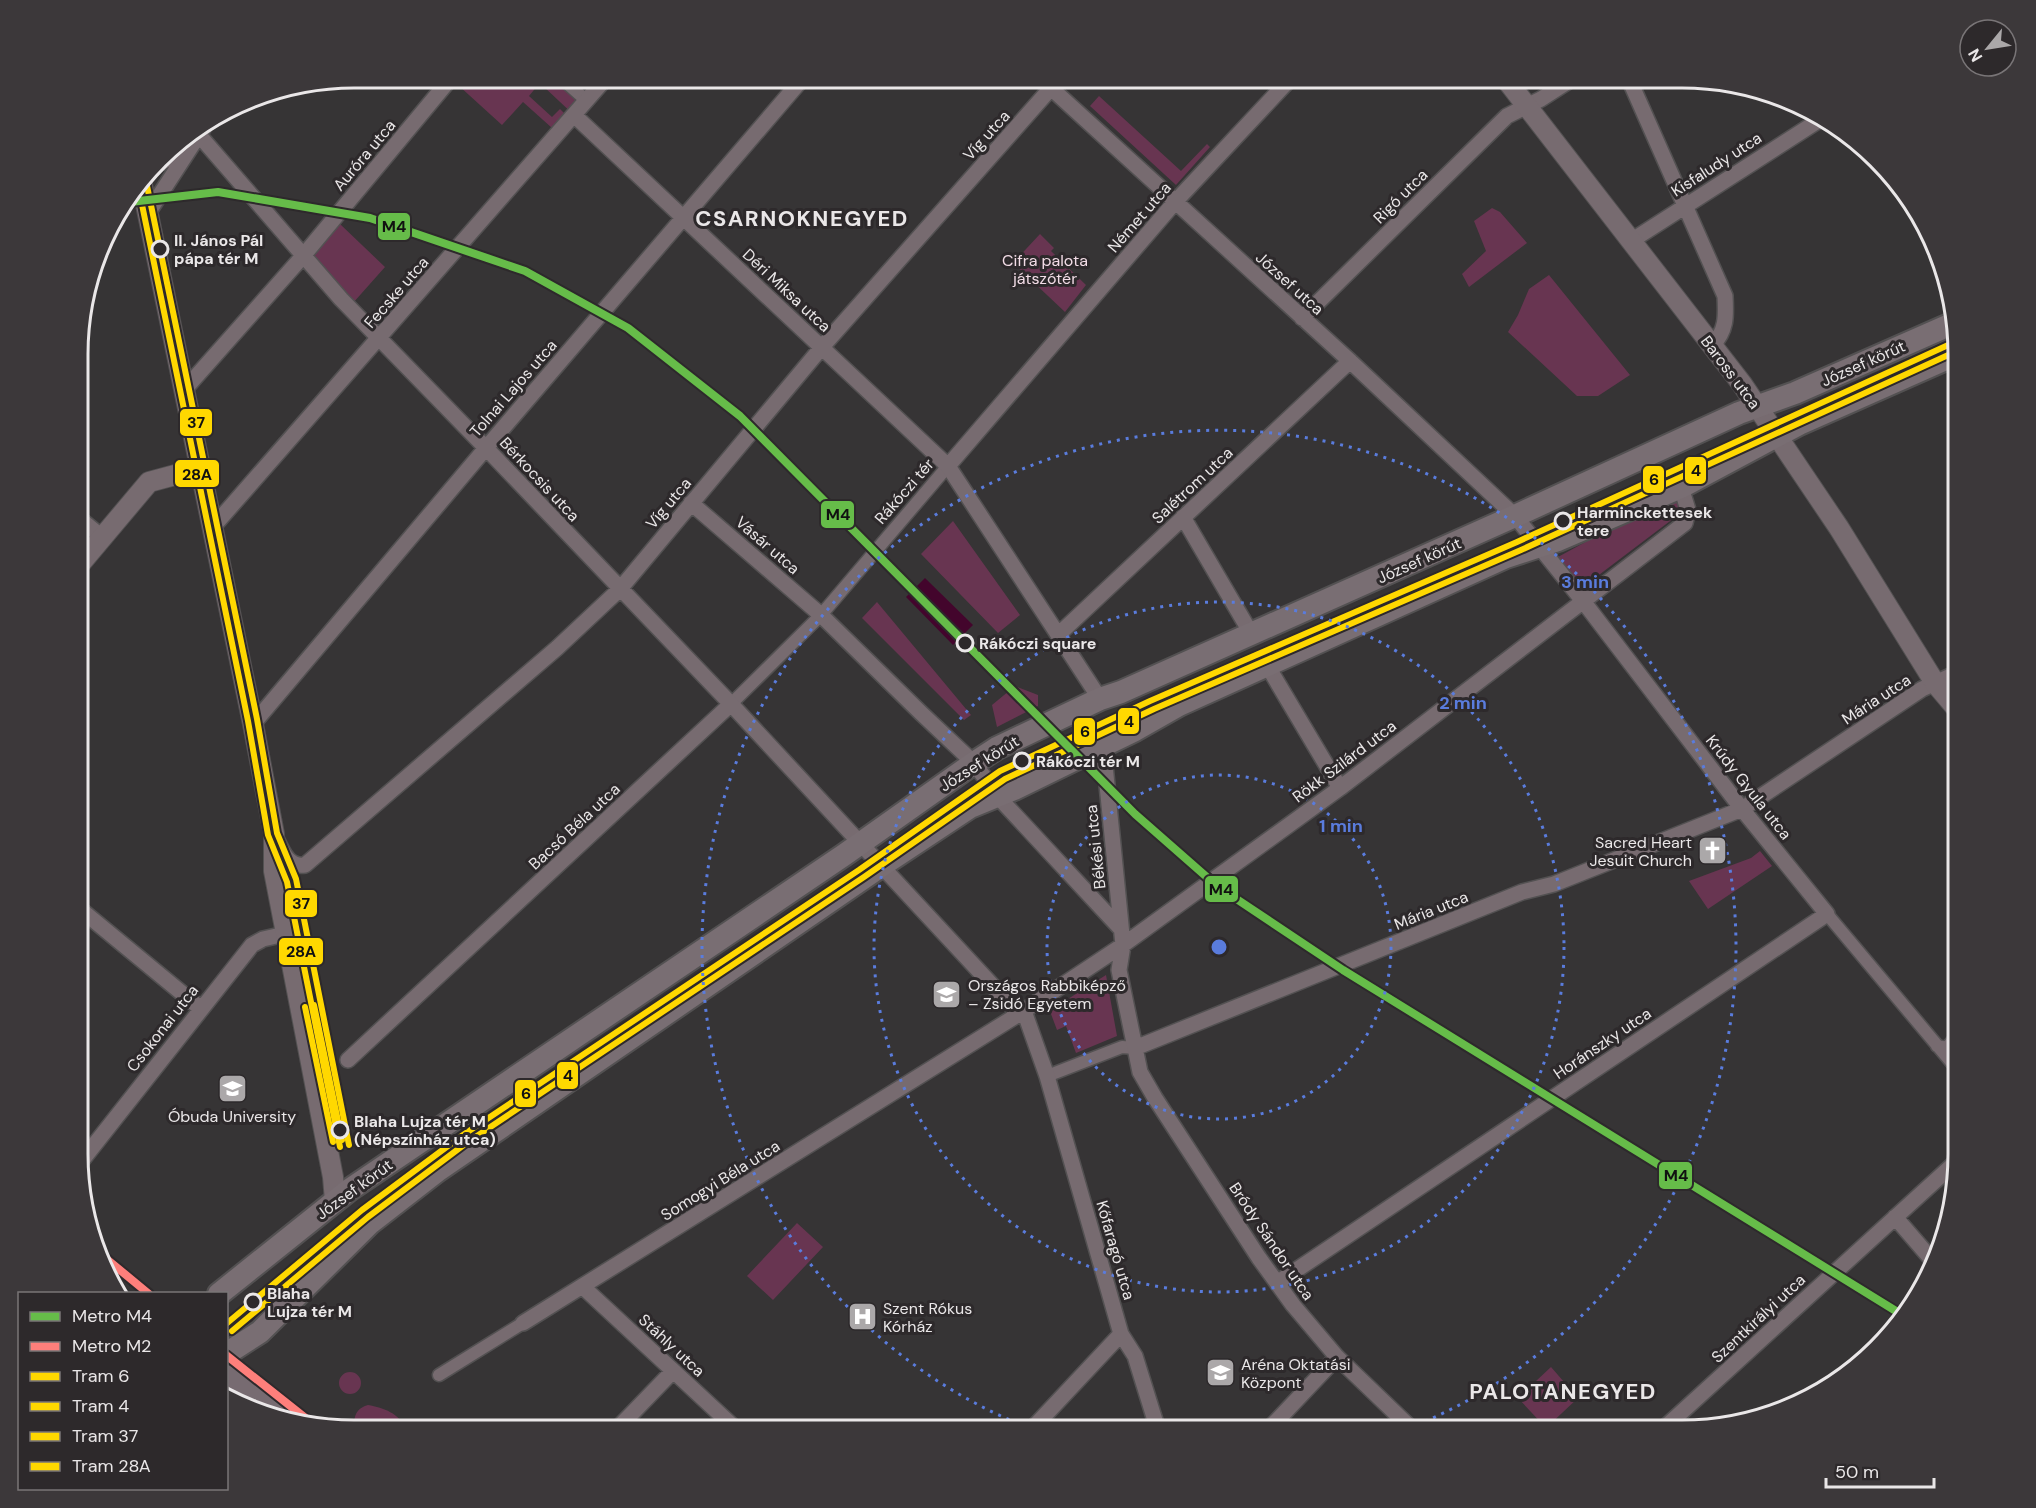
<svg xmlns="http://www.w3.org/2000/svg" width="2036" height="1508" font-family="'DM Sans',sans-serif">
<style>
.green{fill:#683551}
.water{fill:#43052c}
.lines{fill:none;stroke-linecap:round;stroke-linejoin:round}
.pedestrian-casing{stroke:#535152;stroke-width:15}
.minor-casing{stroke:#535152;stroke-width:18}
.tertiary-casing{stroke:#535152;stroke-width:22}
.secondary-casing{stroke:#535152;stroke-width:26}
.primary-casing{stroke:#535152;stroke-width:27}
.pedestrian{stroke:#776b70;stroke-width:12}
.minor{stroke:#776b70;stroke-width:15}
.tertiary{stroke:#776b70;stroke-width:20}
.secondary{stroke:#796e73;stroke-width:22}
.primary{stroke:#776b71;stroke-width:24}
.tram{stroke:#726d70;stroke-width:1.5}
.tram-1-casing{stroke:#2d292b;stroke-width:10}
.tram-2-casing{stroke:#2d292b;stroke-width:10}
.tram-3-casing{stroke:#2d292b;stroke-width:10}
.tram-4-casing{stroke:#2d292b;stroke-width:10}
.tram-1{stroke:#ffd800;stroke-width:6}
.tram-2{stroke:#ffd800;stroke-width:6}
.tram-3{stroke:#ffd800;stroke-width:6}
.tram-4{stroke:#ffd800;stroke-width:6}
.metro-1-casing{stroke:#2d292b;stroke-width:12}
.metro-2-casing{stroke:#2d292b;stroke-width:12}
.metro-1{stroke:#66bc49;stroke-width:8}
.metro-2{stroke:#fe7f7b;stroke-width:8}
.ring{fill:none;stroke:#5a7cdd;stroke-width:3;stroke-dasharray:3 6}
.stop-dot{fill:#2d292b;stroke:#eae7e8;stroke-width:3}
.labels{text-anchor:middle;stroke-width:6;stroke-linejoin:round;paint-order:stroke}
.street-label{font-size:16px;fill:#eae7e8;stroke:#2d292b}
.stop-label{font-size:16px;font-weight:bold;fill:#eae7e8;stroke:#2d292b;text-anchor:start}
.park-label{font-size:16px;fill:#f2dce6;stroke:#2d292b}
.poi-label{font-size:16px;fill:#eae7e8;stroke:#2d292b;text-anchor:start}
.district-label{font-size:22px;font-weight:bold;letter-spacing:1.5px;fill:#eae7e8;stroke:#2d292b}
.rim{fill:none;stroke:#eae7e8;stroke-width:3}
.centre{fill:#5a7cdd;stroke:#2d292b;stroke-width:3}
.ring-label{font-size:18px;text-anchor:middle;font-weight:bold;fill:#5a7cdd;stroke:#2d292b;stroke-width:6;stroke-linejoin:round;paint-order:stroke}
.line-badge{stroke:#2d292b;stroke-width:2}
.pale-badge-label{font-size:16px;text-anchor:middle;font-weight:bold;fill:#111}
</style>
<rect width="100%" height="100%" fill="#363435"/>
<path class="green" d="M464,78h67l7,7 -9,11 23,21 8,-8 4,4 -12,15 -29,-26 -21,23 -44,-40z
M549,78h12l12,10 5,23 -3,5 -32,-30z
M1099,96l82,75 26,-27 3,3 -34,38 -86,-79z
M1492,208l8,4 27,31 -58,44 -7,-13 24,-23 -12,-30z
M340,224l45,43 -32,36 -42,-45z
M1040,234l14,14 -3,3 35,34 -21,27 -52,-49z
M1549,275l81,100 -32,21h-21l-69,-64 10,-17 11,-26z
M1677,492l5,20 -99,75 -25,-30z
M953,521l67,94 -22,18 -77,-79z
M877,602l94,113 -7,5 -102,-102z
M1015,686l23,9v11l-41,21 -5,-22z
M1760,851l12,15 -64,43 -19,-28 62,-23z
M1106,975l11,61 -41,17 -10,-27 -9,4 -6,-16 1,-5z
M797,1223l26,24 -50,53 -26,-24z
M1551,1367l27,31 -32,30 -28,-30z
M339 1383a11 11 0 1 1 22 0a11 11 0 1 1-22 0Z
M368,1405c16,3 31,8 38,24h-50c-4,-11 0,-21 12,-24z"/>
<path class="water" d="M925,578l48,47 -20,20 -47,-48z"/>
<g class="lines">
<defs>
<path id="pedestrian" d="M561,78l26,23
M731,704l90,-89 127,-149
M1827,914l130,155
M1937,1046l20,4
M1947,1048l10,-13
M1047,1076l75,-29 13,1
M439,1375l84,-52"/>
<path id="minor" d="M1040,78l310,283 165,155 68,85 159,208 85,105 -550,369
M1629,79l96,217c1,20 2,34 -13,50
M575,116l373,350 152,233
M199,135l142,164 145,149 245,256 288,310
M160,163l20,-10 8,-8
M148,213l56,-86
M1631,241l190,-122
M1302,318l205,-202 34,-17 31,-20
M185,389l118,-133 148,-178
M948,466l227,-264 116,-124
M691,503l130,112 100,98 53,50 27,37 120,129
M1183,517l69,118
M80,519l22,18
M212,528l394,-450
M1058,635l292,-274
M1267,665l73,123
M253,724l233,-276 317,-370
M1103,745l20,200 -4,25 21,102 15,26 104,160 34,47 44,52 76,73
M274,834c7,14 13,34 31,31l252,-217 63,-59 202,-242 229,-259
M80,909l120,99
M1024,1011l23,65 74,258 14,22 23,74
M1135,1048l387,-156 32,-8 188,-75 180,-120 35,-16
M348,1060l383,-356
M80,1163l172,-218 11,-6 22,-5
M1895,1217l38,44
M583,1287l154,143
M523,1323l496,-309 104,-69 217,-157 345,-265 3,-13 -7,-23
M616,1430l57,-59
M1031,1430l90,-96
M1268,1430l69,-73
M1662,1430l295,-269"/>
<path id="tertiary" d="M1505,78l237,306 97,144 96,155 22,26
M142,185l111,539 21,110v37l59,306 2,24
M80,564l69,-82 52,-14"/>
<path id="secondary" d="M219,1294l130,-104 495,-335 130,-92 23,-15 103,-49 21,-7 394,-176 224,-103 56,-20 159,-70
M226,1354l34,-22 110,-109 67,-52 444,-305 89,-59 44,-18 121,-59 44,-25 327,-148 52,-17 123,-53 118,-63 158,-70"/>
<path id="primary" d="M226,1377l52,39"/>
</defs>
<use href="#pedestrian" class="pedestrian-casing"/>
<use href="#minor" class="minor-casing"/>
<use href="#tertiary" class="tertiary-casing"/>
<use href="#secondary" class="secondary-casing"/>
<use href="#primary" class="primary-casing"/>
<use href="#pedestrian" class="pedestrian"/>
<use href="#minor" class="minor"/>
<use href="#tertiary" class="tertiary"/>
<use href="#secondary" class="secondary"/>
<use href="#primary" class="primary"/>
<path class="tram" d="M306,965l8,40"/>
<defs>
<path id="tram-1" d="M314,1005l28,135
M226,1324l136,-114 98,-73 399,-267 141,-99 150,-70 367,-159 440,-201"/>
<path id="tram-2" d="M305,1007l28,135
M232,1331l136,-114 97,-73 399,-267 141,-98 149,-70 367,-159 436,-199"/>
<path id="tram-3" d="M146,181l111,538 20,114 19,46 53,266"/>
<path id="tram-4" d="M139,190l109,531 20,114 19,47 53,265"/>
</defs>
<use href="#tram-1" class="tram-1-casing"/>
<use href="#tram-2" class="tram-2-casing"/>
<use href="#tram-3" class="tram-3-casing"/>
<use href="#tram-4" class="tram-4-casing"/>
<use href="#tram-1" class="tram-1"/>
<use href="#tram-2" class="tram-2"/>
<use href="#tram-3" class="tram-3"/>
<use href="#tram-4" class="tram-4"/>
<defs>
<path id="metro-1" d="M130,202l88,-10 152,26 155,53 103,57 112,88 395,398 82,72 126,84 561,346"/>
<path id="metro-2" d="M103,1256l46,38
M226,1355l87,69"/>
</defs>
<use href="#metro-1" class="metro-1-casing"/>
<use href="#metro-2" class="metro-2-casing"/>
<use href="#metro-1" class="metro-1"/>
<use href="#metro-2" class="metro-2"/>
</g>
<g class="ring">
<circle cx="1219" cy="947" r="172"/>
<circle cx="1219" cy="947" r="345"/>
<path d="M1034 1430A517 517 0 1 1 1404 1430"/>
</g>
<defs>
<symbol id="church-square" viewBox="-11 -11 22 22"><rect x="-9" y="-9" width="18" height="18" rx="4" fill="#aba8a9" stroke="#2d292b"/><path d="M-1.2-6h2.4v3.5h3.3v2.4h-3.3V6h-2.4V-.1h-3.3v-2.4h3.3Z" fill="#fff"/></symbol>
<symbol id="university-square" viewBox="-11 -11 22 22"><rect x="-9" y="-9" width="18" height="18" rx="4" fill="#aba8a9" stroke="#2d292b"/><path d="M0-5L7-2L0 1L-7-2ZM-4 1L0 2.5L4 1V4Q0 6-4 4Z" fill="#fff"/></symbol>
<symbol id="hospital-square" viewBox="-11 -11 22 22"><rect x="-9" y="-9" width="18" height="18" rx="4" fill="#aba8a9" stroke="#2d292b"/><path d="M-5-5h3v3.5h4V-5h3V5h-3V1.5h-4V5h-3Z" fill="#fff"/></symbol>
</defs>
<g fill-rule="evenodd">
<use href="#church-square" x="1696" y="834" width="33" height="33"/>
<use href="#university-square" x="930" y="978" width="33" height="33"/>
<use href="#university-square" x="216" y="1072" width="33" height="33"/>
<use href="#hospital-square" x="846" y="1300" width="33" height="33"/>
<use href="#university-square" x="1204" y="1356" width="33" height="33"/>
</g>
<g class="stop-dot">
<circle cx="160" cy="249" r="8"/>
<circle cx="1563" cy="521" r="8"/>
<circle cx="965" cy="643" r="8"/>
<circle cx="1022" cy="761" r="8"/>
<circle cx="340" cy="1130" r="8"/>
<circle cx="253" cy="1302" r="8"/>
</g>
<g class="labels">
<g class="street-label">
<text transform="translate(986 135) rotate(-48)" y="6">Víg utca</text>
<text transform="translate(364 155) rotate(-50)" y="6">Auróra utca</text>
<text transform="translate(1716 164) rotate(-33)" y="6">Kisfaludy utca</text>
<text transform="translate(1400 196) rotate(-45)" y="6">Rigó utca</text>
<text transform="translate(1139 217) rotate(-49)" y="6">Német utca</text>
<text transform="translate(1290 283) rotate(42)" y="6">József utca</text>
<text transform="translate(787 290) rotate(43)" y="6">Déri Miksa utca</text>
<text transform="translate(396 292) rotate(-49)" y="6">Fecske utca</text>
<text transform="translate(1863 363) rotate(-24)" y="6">József körút</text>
<text transform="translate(1731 372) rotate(53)" y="6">Baross utca</text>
<text transform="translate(513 388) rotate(-49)" y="6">Tolnai Lajos utca</text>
<text transform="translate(540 479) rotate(47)" y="6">Bérkocsis utca</text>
<text transform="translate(1192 485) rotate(-43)" y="6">Salétrom utca</text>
<text transform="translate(904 491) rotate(-49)" y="6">Rákóczi tér</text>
<text transform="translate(668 503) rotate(-50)" y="6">Víg utca</text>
<text transform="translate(768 545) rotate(41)" y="6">Vásár utca</text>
<text transform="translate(1419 560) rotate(-24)" y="6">József körút</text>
<text transform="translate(1876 699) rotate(-33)" y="6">Mária utca</text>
<text transform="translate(1344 761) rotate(-37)" y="6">Rökk Szilárd utca</text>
<text transform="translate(979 763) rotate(-32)" y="6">József körút</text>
<text transform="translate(1749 787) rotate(52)" y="6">Krúdy Gyula utca</text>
<text transform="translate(574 826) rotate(-43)" y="6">Bacsó Béla utca</text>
<text transform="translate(1095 847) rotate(-96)" y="6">Békési utca</text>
<text transform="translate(1431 910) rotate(-22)" y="6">Mária utca</text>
<text transform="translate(162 1028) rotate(-52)" y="6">Csokonai utca</text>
<text transform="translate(1602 1043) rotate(-34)" y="6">Horánszky utca</text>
<text transform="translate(720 1180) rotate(-32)" y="6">Somogyi Béla utca</text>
<text transform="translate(354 1189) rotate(-36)" y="6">József körút</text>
<text transform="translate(1272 1241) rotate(56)" y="6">Bródy Sándor utca</text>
<text transform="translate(1116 1250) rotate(74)" y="6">Kőfaragó utca</text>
<text transform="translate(1758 1318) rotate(-43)" y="6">Szentkirályi utca</text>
<text transform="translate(672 1345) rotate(43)" y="6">Stáhly utca</text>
</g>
<g class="stop-label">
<text x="174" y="246">II. János Pál<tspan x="174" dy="18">pápa tér M</tspan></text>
<text x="1577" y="518">Harminckettesek<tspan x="1577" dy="18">tere</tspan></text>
<text x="979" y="649">Rákóczi square</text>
<text x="1036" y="767">Rákóczi tér M</text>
<text x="354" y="1127">Blaha Lujza tér M<tspan x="354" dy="18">(Népszínház utca)</tspan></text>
<text x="267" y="1299">Blaha<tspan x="267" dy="18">Lujza tér M</tspan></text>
</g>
<g class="park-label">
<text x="1045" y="266">Cifra palota<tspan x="1045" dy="18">játszótér</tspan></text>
</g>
<g class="poi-label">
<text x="1692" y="848" text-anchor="end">Sacred Heart<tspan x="1692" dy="18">Jesuit Church</tspan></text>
<text x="968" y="991">Országos Rabbiképző<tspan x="968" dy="18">– Zsidó Egyetem</tspan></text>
<text x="232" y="1122" text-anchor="middle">Óbuda University</text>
<text x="883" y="1314">Szent Rókus<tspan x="883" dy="18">Kórház</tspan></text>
<text x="1241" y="1370">Aréna Oktatási<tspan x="1241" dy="18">Központ</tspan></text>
</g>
<g class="district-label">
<text x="802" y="226">CSARNOKNEGYED</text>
<text x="1563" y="1399">PALOTANEGYED</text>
</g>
</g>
<path d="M0 0H2036V1508H0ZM354 88H1682A266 266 0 0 1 1948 354V1154A266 266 0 0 1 1682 1420H354A266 266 0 0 1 88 1154V354A266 266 0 0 1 354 88Z" fill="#3c383a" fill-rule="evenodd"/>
<path class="rim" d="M354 88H1682A266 266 0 0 1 1948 354V1154A266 266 0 0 1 1682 1420H354A266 266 0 0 1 88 1154V354A266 266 0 0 1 354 88Z"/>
<circle cx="1219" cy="947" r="9" class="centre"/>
<g class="ring-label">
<text x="1585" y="588">3 min</text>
<text x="1463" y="709">2 min</text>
<text x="1341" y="832">1 min</text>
</g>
<g class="line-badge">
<rect x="377" y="212" width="34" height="29" rx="6" fill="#66bc49"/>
<rect x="179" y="408" width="34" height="29" rx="6" fill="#ffd800"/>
<rect x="1684" y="456" width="23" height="29" rx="6" fill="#ffd800"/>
<rect x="174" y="459" width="46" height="29" rx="6" fill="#ffd800"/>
<rect x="1642" y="465" width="23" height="29" rx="6" fill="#ffd800"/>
<rect x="820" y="500" width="35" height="29" rx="6" fill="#66bc49"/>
<rect x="1117" y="707" width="23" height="28" rx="6" fill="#ffd800"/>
<rect x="1073" y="717" width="23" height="29" rx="6" fill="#ffd800"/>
<rect x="1204" y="875" width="35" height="28" rx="6" fill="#66bc49"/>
<rect x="284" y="889" width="34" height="29" rx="6" fill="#ffd800"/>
<rect x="278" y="937" width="46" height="29" rx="6" fill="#ffd800"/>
<rect x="556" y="1061" width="23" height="29" rx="6" fill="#ffd800"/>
<rect x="514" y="1079" width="23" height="29" rx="6" fill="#ffd800"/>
<rect x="1658" y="1161" width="35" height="29" rx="6" fill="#66bc49"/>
</g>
<g class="pale-badge-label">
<text x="394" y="232">M4</text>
<text x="196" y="428">37</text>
<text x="1696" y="476">4</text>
<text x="197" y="480">28A</text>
<text x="1654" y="485">6</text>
<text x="838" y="520">M4</text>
<text x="1129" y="727">4</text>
<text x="1085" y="737">6</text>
<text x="1221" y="895">M4</text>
<text x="301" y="909">37</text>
<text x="301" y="957">28A</text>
<text x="568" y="1081">4</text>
<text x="526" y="1099">6</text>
<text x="1676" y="1181">M4</text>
</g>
<rect x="18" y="1292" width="210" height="198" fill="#2d292b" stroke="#797577" stroke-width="1.5"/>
<rect x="30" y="1312" width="30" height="9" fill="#66bc49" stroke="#797577" stroke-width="1.5"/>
<text x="72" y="1322" font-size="18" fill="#eae7e8">Metro M4</text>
<rect x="30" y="1342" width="30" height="9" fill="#fe7f7b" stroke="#797577" stroke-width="1.5"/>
<text x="72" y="1352" font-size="18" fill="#eae7e8">Metro M2</text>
<rect x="30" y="1372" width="30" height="9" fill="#ffd800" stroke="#797577" stroke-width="1.5"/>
<text x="72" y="1382" font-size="18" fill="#eae7e8">Tram 6</text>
<rect x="30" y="1402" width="30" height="9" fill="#ffd800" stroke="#797577" stroke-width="1.5"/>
<text x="72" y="1412" font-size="18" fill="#eae7e8">Tram 4</text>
<rect x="30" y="1432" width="30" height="9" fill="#ffd800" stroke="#797577" stroke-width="1.5"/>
<text x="72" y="1442" font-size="18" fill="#eae7e8">Tram 37</text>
<rect x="30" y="1462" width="30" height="9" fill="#ffd800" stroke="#797577" stroke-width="1.5"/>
<text x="72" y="1472" font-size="18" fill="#eae7e8">Tram 28A</text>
<g transform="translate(1988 48) rotate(240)"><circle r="28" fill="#2d292b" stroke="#797577" stroke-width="1.5"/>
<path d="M0-4.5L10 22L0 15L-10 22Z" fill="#aba8a9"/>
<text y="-9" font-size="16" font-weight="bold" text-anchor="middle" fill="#eae7e8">N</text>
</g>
<path d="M1826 1478v9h108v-9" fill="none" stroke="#eae7e8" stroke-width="3"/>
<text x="1835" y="1478" font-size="18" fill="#eae7e8" stroke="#2d292b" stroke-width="4.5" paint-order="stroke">50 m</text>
</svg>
